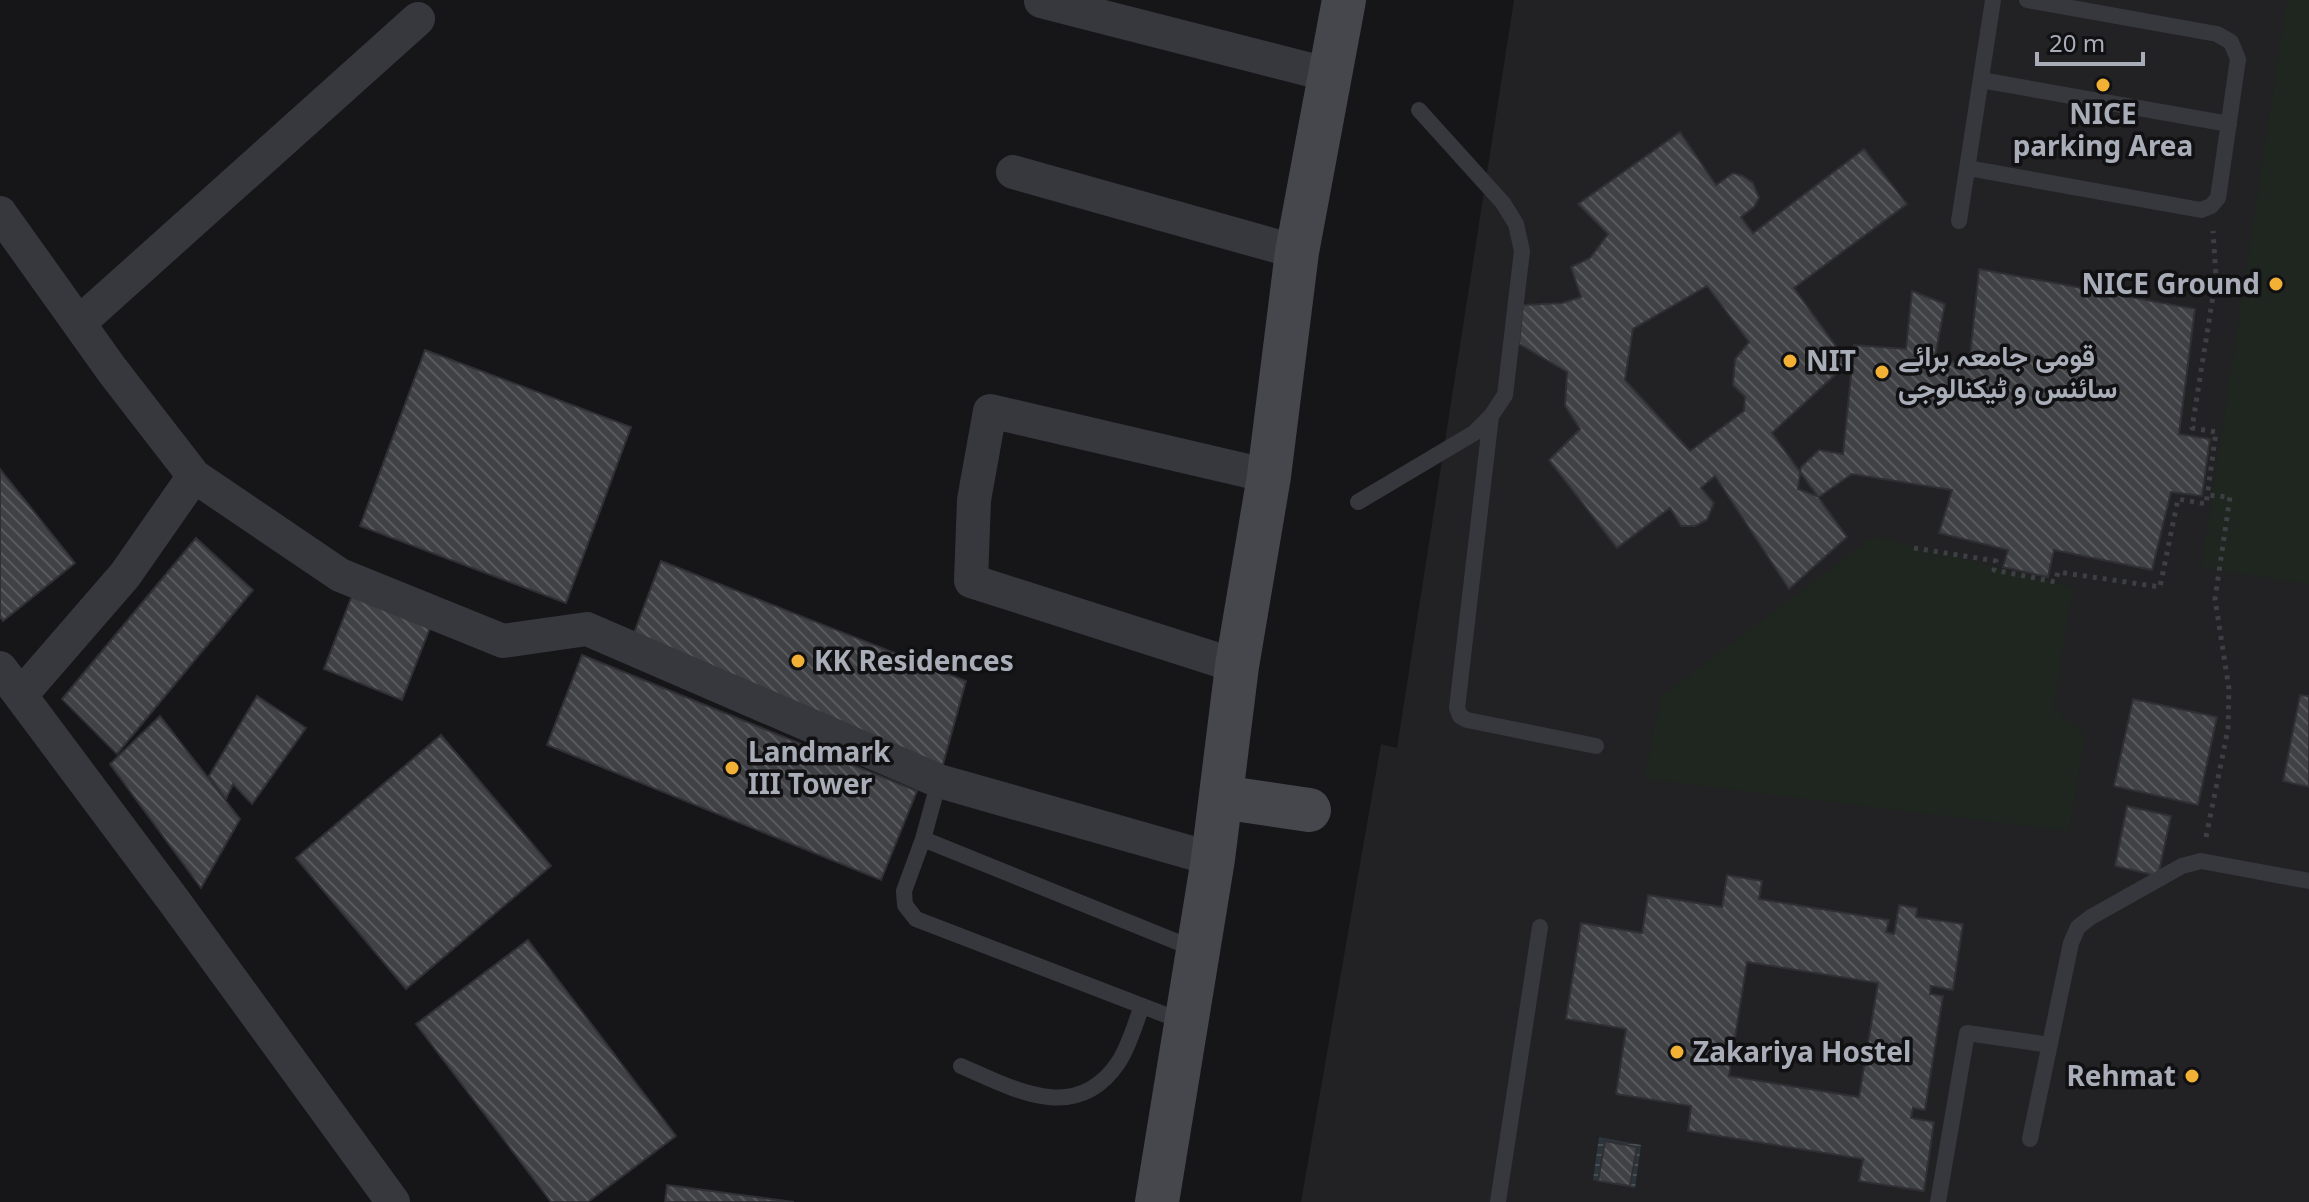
<svg xmlns="http://www.w3.org/2000/svg" width="2309" height="1202" font-family="'Noto Sans',Vazirmatn,sans-serif">
<style>
.built{fill:#222225}
.grass{fill:#1e261f}
.water{fill:url(#water-rules)}
.building{fill:url(#building-back-hatch);stroke:#303034;stroke-width:2;fill-rule:evenodd}
.lines{fill:none;stroke-linecap:round;stroke-linejoin:round}
.path{stroke:#3d3f44;stroke-width:5;stroke-dasharray:4 6;stroke-linecap:butt}
.lane{stroke:#37383d;stroke-width:16}
.street{stroke:#37383d;stroke-width:34}
.secondary{stroke:#45474d;stroke-width:44}
.poi-dot{fill:#f2b134;stroke:#111113;stroke-width:3}
.labels{text-anchor:middle;stroke-width:7;stroke-linejoin:round;paint-order:stroke}
.poi-label{font-size:28px;font-weight:bold;fill:#a8adb8;stroke:#111113;text-anchor:start}
</style>
<defs>
<pattern id="water-rules" width="6" height="5" patternUnits="userSpaceOnUse" patternTransform="scale(2)"><rect width="6" height="5" fill="#2c353c"/><path d="M0 2.5h6" fill="none" stroke="#485056"/></pattern>
<pattern id="building-back-hatch" width="6" height="6" patternUnits="userSpaceOnUse" patternTransform="scale(2)"><rect width="6" height="6" fill="#404145"/><path d="M-1 5l2 2M0 0l6 6M5-1l2 2" fill="none" stroke="#595a5e"/></pattern>
</defs>
<rect width="100%" height="100%" fill="#161618"/>
<path class="built" d="M1514,0h795v1202h-1008l80,-458 16,4z"/>
<path class="grass" d="M2287,0h22v584l-108,-16z
M1874,536l199,51 -20,120 32,28 -16,96 -425,-52 17,-82z"/>
<path class="water" d="M1599,1137l42,8 -6,43 -42,-8z"/>
<path class="building" d="M1680,132l36,53 17,-12 10,3 10,7 6,15 -5,9 -13,10 12,16 111,-84 43,55 -113,84 54,75 -76,70 75,104 -58,52 -74,-113 -14,12 13,15 -7,17 -12,6h-14l-11,-18 -53,40 -68,-88 31,-31 -15,-23 2,-34 -48,-28 4,-39 39,-2 19,-6 -10,-30 19,-9 18,-24 -30,-30zM1707,286l42,56 -14,17 -2,26 12,12 -1,14 -54,40 -65,-71 8,-51z
M1979,269l216,40 -16,125 31,5 -8,57 -31,-4 -19,78 -98,-20 -6,27 -45,-10 5,-17 -69,-17 13,-43 -100,-16 -33,23 -21,-8 3,-22 18,-17 24,4 11,-109 52,4 6,-58 33,13 -10,53 34,9z
M425,350l206,77 -65,176 -206,-77z
M0,469l75,94 -72,58 -3,-4z
M196,538l57,52 -136,164 -55,-55z
M661,561l305,120 -24,87 -311,-127z
M356,585l79,30 -33,85 -78,-31z
M582,655l335,136 -36,89 -334,-135z
M2300,695l9,1v91l-26,-6z
M257,696l49,32 -54,76 -19,-20 -7,15 -17,-23z
M2133,699l84,18 -19,88 -84,-19z
M160,716l80,103 -39,69 -91,-124z
M441,735l110,131 -145,123 -110,-131z
M2127,806l44,10 -13,60 -43,-10z
M1727,875l35,6 -3,18 130,21 -3,12 8,2 5,-29 18,3 -1,9 47,7 -10,66 -22,-4 -1,8 13,2 -18,114 -12,-2 -2,10 23,4 -10,69 -65,-10 4,-22 -175,-28 3,-25 -75,-12 10,-65 -60,-10 15,-96 61,10 6,-38 74,12zM1747,962l131,21 -19,114 -130,-21z
M528,940l148,196 -88,66h-37l-135,-178z
M1605,1141l32,6 -7,39 -32,-5z
M667,1185l127,17h-129z"/>
<g class="lines">
<path class="path" d="M1914,548l82,13 -2,9 61,12 3,-10 102,15 18,-88 28,5 10,-72 -24,-4 24,-151 -3,-46
M2206,837l22,-108 1,-40 -14,-90 15,-102 -23,-2"/>
<path class="lane" d="M1981,80l248,44
M1968,168l233,42 10,-4 7,-8 20,-139 -7,-17 -14,-8 -190,-34
M1959,221l34,-221
M1491,416l-34,292 3,8 7,4 129,26
M1358,502l116,-69 17,-17 14,-21 17,-144 -6,-27 -13,-21 -84,-93
M939,781l-16,58 -19,52 1,14 11,14 268,103
M923,839l274,111
M961,1066c53,23 115,59 157,-3 11,-16 17,-39 24,-57
M2030,1139l41,-196 7,-16 13,-10 91,-51 19,-5 108,20
M1498,1202l42,-275
M1938,1202l29,-169 83,12"/>
<path class="street" d="M1041,1l289,74
M1013,172l284,80
M0,213l112,157 82,106 146,99 163,66 84,-12 352,152 274,78
M79,323l339,-304
M1237,666l-266,-85 3,-81 16,-89 279,65
M0,668l174,233 219,301
M21,695l104,-120 69,-99"/>
<path class="secondary" d="M1221,797l88,13
M1157,1202l56,-343 24,-193 32,-190 28,-224 47,-252"/>
</g>
<g class="poi-dot">
<circle cx="2103" cy="85" r="8"/>
<circle cx="2276" cy="284" r="8"/>
<circle cx="1790" cy="361" r="8"/>
<circle cx="1882" cy="372" r="8"/>
<circle cx="798" cy="661" r="8"/>
<circle cx="732" cy="768" r="8"/>
<circle cx="1677" cy="1052" r="8"/>
<circle cx="2192" cy="1076" r="8"/>
</g>
<g class="labels">
<g class="poi-label">
<text x="2103" y="124" text-anchor="middle">NICE<tspan x="2103" dy="32">parking Area</tspan></text>
<text x="2260" y="294" text-anchor="end">NICE Ground</text>
<text x="1898" y="366">قومی جامعہ برائے<tspan x="1898" dy="32">سائنس و ٹیکنالوجی</tspan></text>
<text x="1806" y="371">NIT</text>
<text x="814" y="671">KK Residences</text>
<text x="748" y="762">Landmark<tspan x="748" dy="32">III Tower</tspan></text>
<text x="1693" y="1062">Zakariya Hostel</text>
<text x="2176" y="1086" text-anchor="end">Rehmat</text>
</g>
</g>
<path d="M2037 52v12h106v-12" fill="none" stroke="#a8adb8" stroke-width="4"/>
<text x="2049" y="52" font-size="24" fill="#a8adb8" stroke="#111113" stroke-width="6" paint-order="stroke">20 m</text>
</svg>
